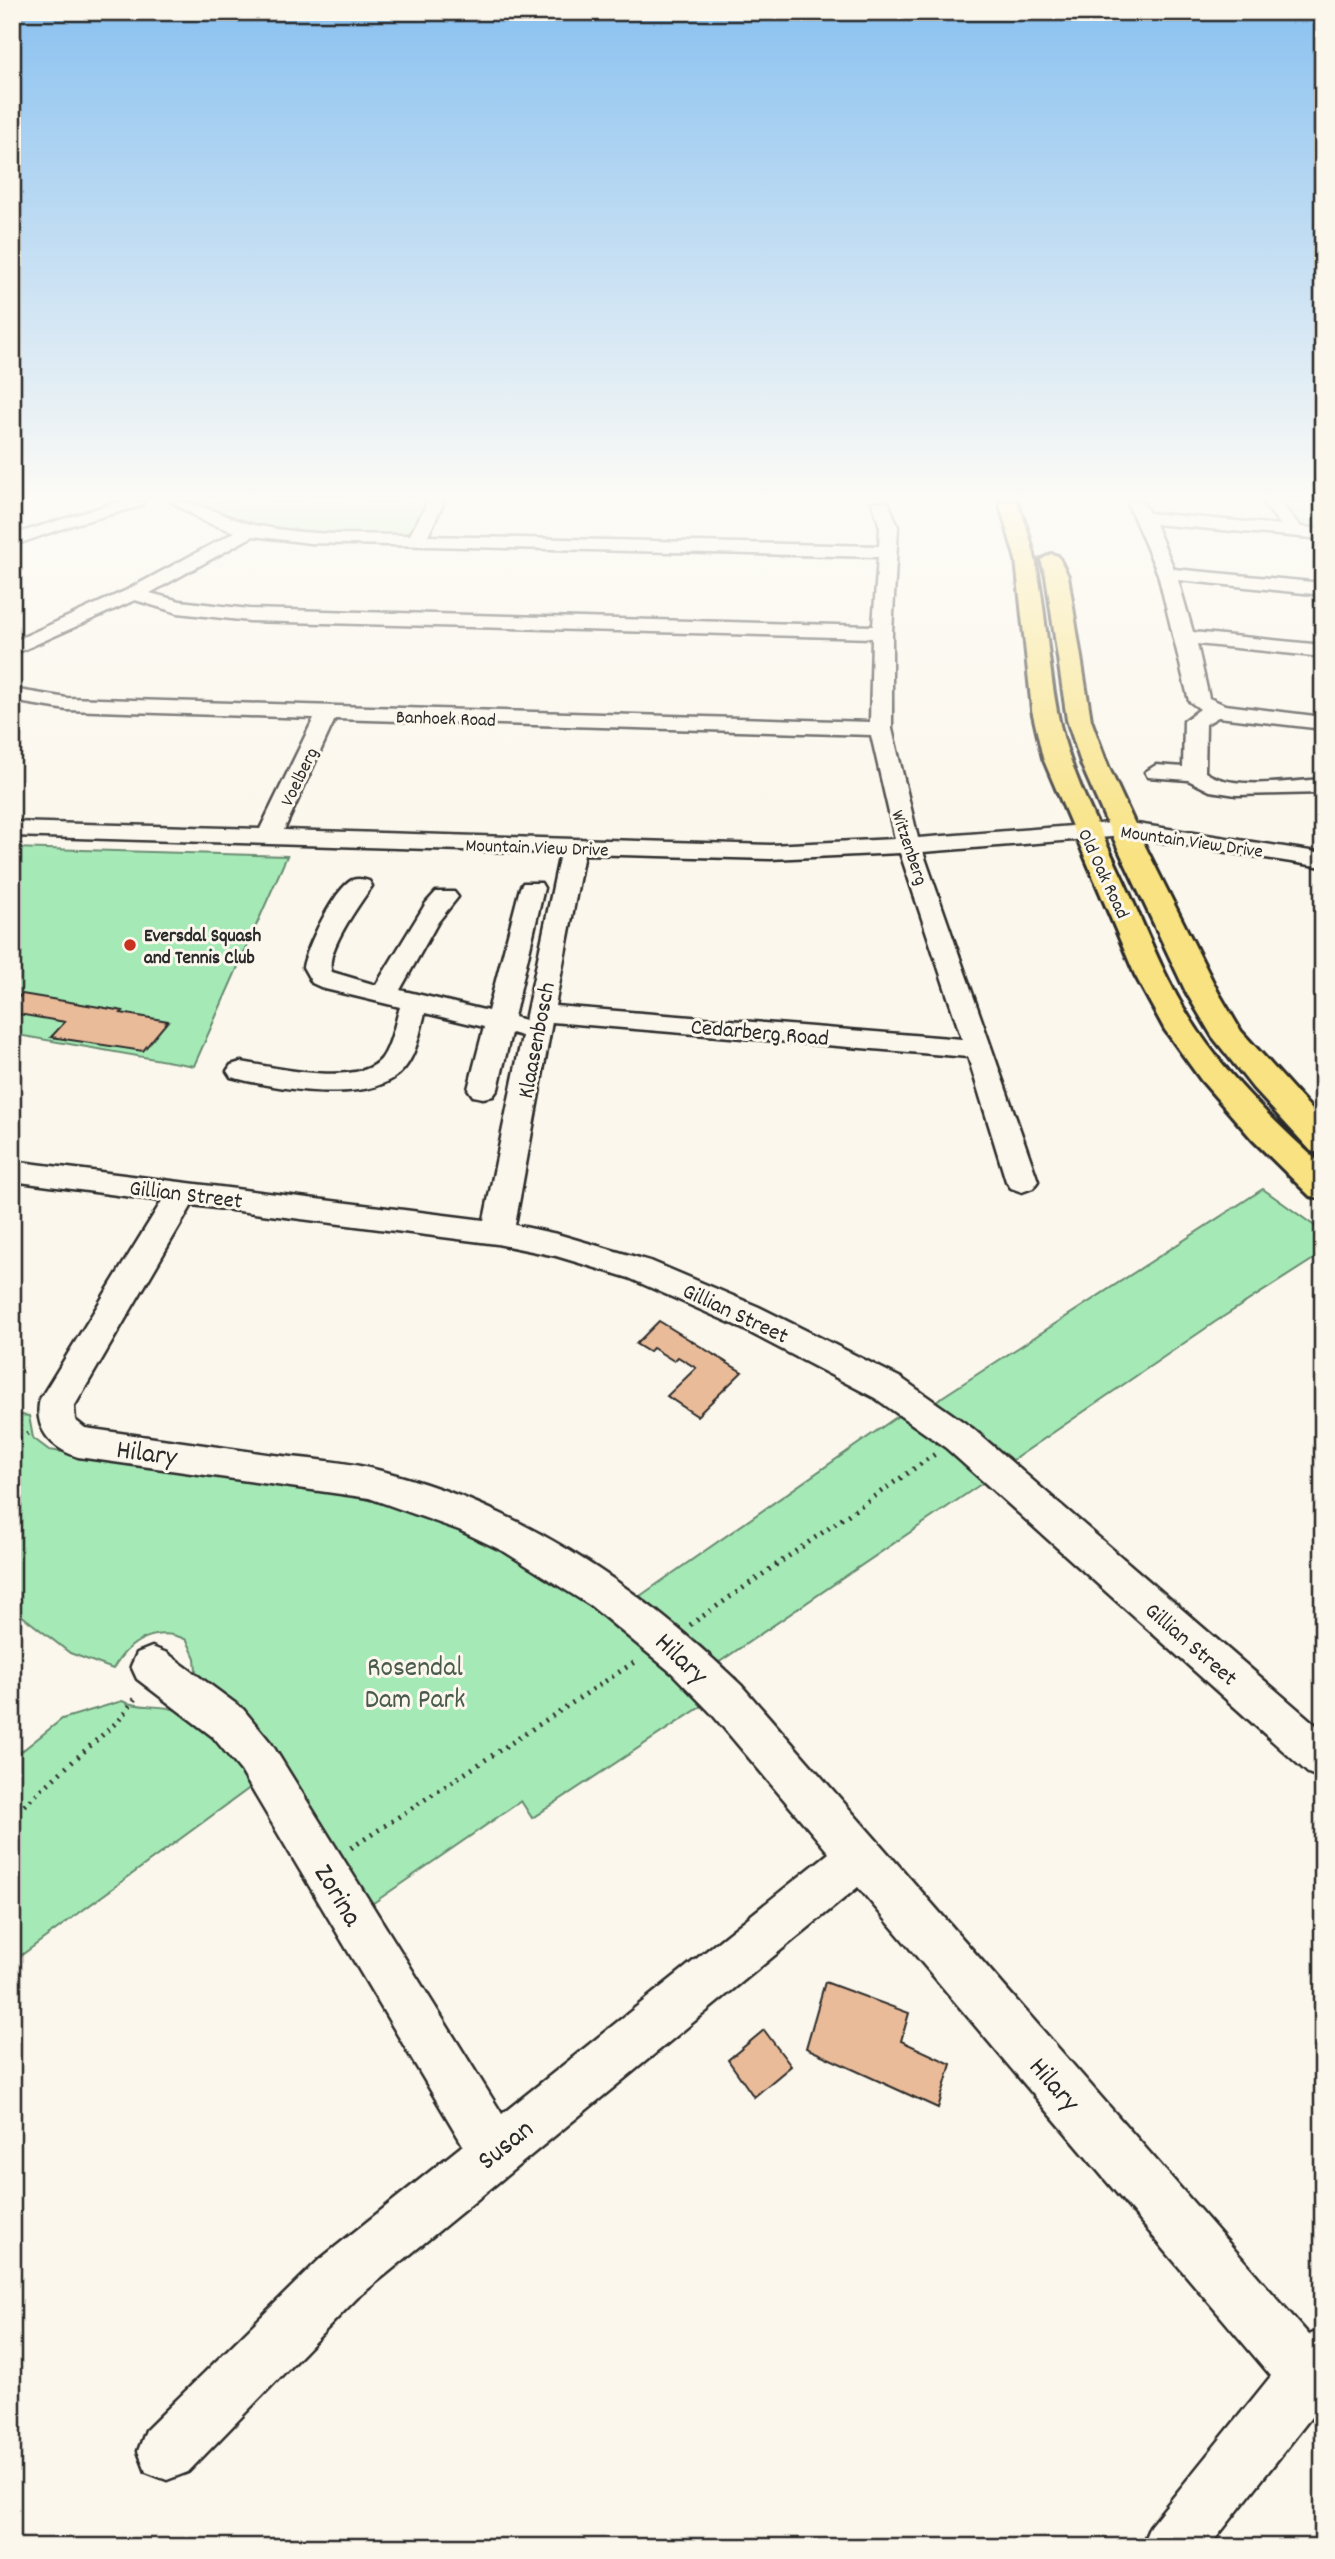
<svg xmlns="http://www.w3.org/2000/svg" width="1335" height="2559" font-family="Dekko,sans-serif">
<style>
.green{fill:#a5eab6;stroke:#688a70;stroke-width:2}
.building{fill:#e9bb99;stroke:#2b2b2b;stroke-width:2}
.lines{fill:none;stroke-linecap:round;stroke-linejoin:round}
.minor-casing{stroke:#2b2b2b;stroke-width:5}
.major-casing{stroke:#2b2b2b;stroke-width:6}
.path{stroke:#2b2b2b;stroke-width:5;stroke-dasharray:2 6;stroke-linecap:butt}
.minor{fill:#fbf7ec;fill-rule:evenodd}
.major{fill:#f8e281;fill-rule:evenodd}
.poi-dot{fill:#c8321e;stroke:#fbf7ec;stroke-width:2.5}
.labels{text-anchor:middle;stroke-width:6;stroke-linejoin:round;paint-order:stroke}
.far-street-label{font-size:19px;fill:#2b2b2b;stroke:#fbf7ec}
.far-poi-label{font-size:19px;font-weight:bold;fill:#2b2b2b;stroke:#fbf7ec;text-anchor:start}
.street-label{font-size:23px;fill:#2b2b2b;stroke:#fbf7ec}
.near-street-label{font-size:28px;fill:#2b2b2b;stroke:#fbf7ec}
.near-park-label{font-size:28px;fill:#4a5b4e;stroke:#fbf7ec}
</style>
<rect width="100%" height="100%" fill="#fbf7ec"/>
<filter id="ink" filterUnits="userSpaceOnUse"><feTurbulence type="fractalNoise" baseFrequency=".0143" numOctaves="2"/><feDisplacementMap in="SourceGraphic" scale="14" xChannelSelector="R" yChannelSelector="G"/><feConvolveMatrix kernelMatrix="1 2 1 2 8 2 1 2 1" color-interpolation-filters="sRGB"/></filter>
<g filter="url(#ink)">
<path class="green" d="M190,502h240l-17,28 -12,6c-72,-1 -147,4 -211,-34z
M1276,502h47v29l-27,-6z
M12,848l275,8 -93,210 -182,-32z
M1263,1189l60,43v21l-108,69 -205,140 -74,-61z
M12,1414l17,2 4,22 16,12 280,40 85,21 81,32 131,83 79,78 -173,114 -11,-17 -152,105 -172,-224 -2,-24 -8,-18c-30,-15 -59,1 -74,29l-43,-16 -58,-45z
M901,1414l44,33 39,35 -266,181 -78,-67z
M122,1701c17,8 36,3 54,9 34,11 56,48 79,74l-243,178v-203l50,-40z"/>
<path class="building" d="M22,994l101,17 -2,2 47,8 -25,30 -92,-14 14,-15 -53,-9v-10z
M659,1321l83,51 -45,44 -30,-20 29,-28 -18,-11 -4,4 -21,-13 -4,4 -13,-8z
M825,1982l84,31 -8,28 50,23 -13,44 -132,-60z
M764,2030l27,36 -37,31 -26,-37z"/>
<g class="lines">
<defs>
<path id="minor" d="M118,502h25l-2,4 -66,18 -63,22v-11z
M172,502c29,-2 57,19 87,24 50,10 101,8 151,9l18,-33h16l-16,34 451,10 1,-19 -8,-25h16l10,25 -6,105v97l26,109 206,-16 199,31v14l-199,-31 -201,16 115,329 -5,7 -11,4 -11,-4 -5,-7 -38,-124 -416,-35 -37,203 42,9 96,28 106,45 142,71 71,50 351,303v48l-15,-6 -362,-325 -71,-50 -140,-73 -106,-47 -73,-22 -59,-12 -305,-39 -118,202 1,13 10,8c63,9 126,18 189,27 32,4 65,6 95,13 145,33 267,116 372,217l568,650 14,-6v73l-114,145h-68l9,-21 121,-150 -413,-489 -501,411 -169,174 -21,8 -21,-8 -8,-21 8,-21 173,-170 144,-115 -222,-374 -28,-34 -76,-58 -6,-13 6,-13 15,-6 15,6 76,56 28,34 231,371 327,-261 -118,-140 -39,-40 -81,-67 -86,-54 -46,-22 -90,-32 -291,-41c-27,-9 -45,-29 -38,-58l122,-198 -150,-20v-20l472,59 38,-184 -11,-3 -13,56 -5,7 -10,2 -10,-2 -5,-7 16,-62 -59,-14c-5,18 -8,40 -21,56 -31,38 -131,19 -173,8l-4,-6 4,-6 10,-3c32,5 119,26 141,-4 10,-14 13,-36 18,-51l-75,-18 -13,-6 -9,-16c4,-21 31,-77 49,-87 6,-2 11,-1 17,1l3,5c-11,16 -49,67 -40,86l44,13 50,-82 10,-11h18l4,5 -20,25 -38,68 88,21 32,-123 3,-5h18l3,5 -30,129 11,3 35,-167 -548,-17v-14l248,7 54,-111 -247,-8 -55,-9v-12l55,9 803,24 2,-84 -623,-17 -71,-8 -43,-13 -123,55v-13l115,-52 108,-58 -30,-10zM253,536l57,7 568,14 -5,69 -624,-17 -69,-8 -30,-8zM335,719l536,16 24,104 -125,6 -486,-15zM900,853l62,186 -407,-33 29,-152 186,5z
M1127,502h16l6,11 132,12 -19,-23h17l22,25 22,2v10l-168,-15 19,45 149,14v12l-145,-15 15,52 130,13v12l-126,-13 12,54 16,7 98,12v12l-105,-12 -12,7 -1,48c27,19 86,9 118,7v14l-87,2 -26,-4 -22,-11 -40,-3 -3,-5 11,-7 27,2 1,-46 16,-12 -11,-8 -31,-127z"/>
<path id="major" d="M999,502h18c31,71 26,148 43,223 13,54 39,102 62,152 21,45 38,92 64,135 35,59 87,109 137,154v33l-13,-3 -57,-56 -52,-60 -36,-50 -30,-55 -92,-217 -11,-48 -16,-150z
M1051,554l7,2 10,20 23,144 17,46 37,80 73,146 23,39 82,91v32l-12,-3 -58,-63 -41,-52 -26,-44 -69,-146 -35,-80 -15,-46 -21,-144 -5,-16z"/>
</defs>
<use href="#minor" class="minor-casing"/>
<use href="#major" class="major-casing"/>
<path class="path" d="M12,1441l18,-9
M690,1625l245,-171
M12,1816l107,-96 18,-24
M351,1848l285,-187"/>
<use href="#minor" class="minor"/>
<use href="#major" class="major"/>
</g>
</g>
<linearGradient id="sky" x2="0" y2="1"><stop stop-color="#8ac1f0"/><stop offset="0.58" stop-color="#fdfbf6"/><stop offset="1" stop-color="#fdfbf6" stop-opacity="0"/></linearGradient>
<rect width="1335" height="860" fill="url(#sky)"/>
<circle class="poi-dot" cx="130" cy="945" r="7"/>
<g class="labels">
<g class="far-street-label">
<text transform="translate(446 717) rotate(2)" y="7">Banhoek Road</text>
<text transform="translate(298 776) rotate(-64)" y="7">Voelberg</text>
<text transform="translate(1192 840) rotate(8)" y="7">Mountain View Drive</text>
<text transform="translate(537 846) rotate(2)" y="7">Mountain View Drive</text>
<text transform="translate(911 847) rotate(71)" y="7">Witzenberg</text>
<text transform="translate(1105 873) rotate(65)" y="7">Old Oak Road</text>
</g>
<g class="far-poi-label">
<text x="144" y="941">Eversdal Squash<tspan x="144" dy="22">and Tennis Club</tspan></text>
</g>
<g class="street-label">
<text transform="translate(760 1031) rotate(5)" y="8">Cedarberg Road</text>
<text transform="translate(535 1040) rotate(-79)" y="8">Klaasenbosch</text>
<text transform="translate(186 1193) rotate(7)" y="8">Gillian Street</text>
<text transform="translate(736 1312) rotate(25)" y="8">Gillian Street</text>
<text transform="translate(1192 1643) rotate(41)" y="8">Gillian Street</text>
</g>
<g class="near-street-label">
<text transform="translate(147 1451) rotate(8)" y="10">Hilary</text>
<text transform="translate(683 1657) rotate(44)" y="10">Hilary</text>
<text transform="translate(340 1894) rotate(59)" y="10">Zorina</text>
<text transform="translate(1056 2083) rotate(49)" y="10">Hilary</text>
<text transform="translate(504 2143) rotate(-39)" y="10">Susan</text>
</g>
<g class="near-park-label">
<text x="415" y="1675">Rosendal<tspan x="415" dy="32">Dam Park</tspan></text>
</g>
</g>
<rect width="1335" height="2559" fill="none" stroke="#fbf7ec" stroke-width="42"/>
<rect x="21" y="21" width="1293" height="2517" fill="none" stroke="#2b2b2b" stroke-width="2.5" filter="url(#ink)"/>
</svg>
